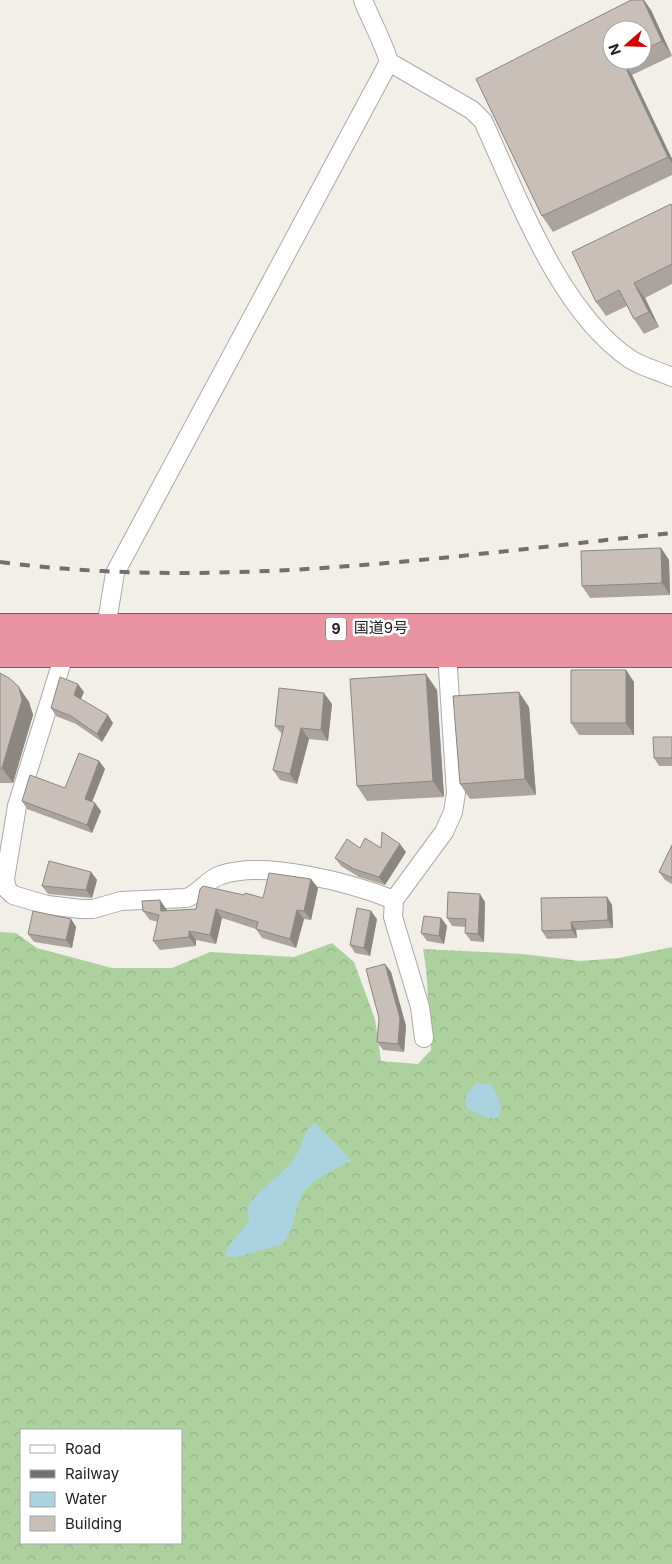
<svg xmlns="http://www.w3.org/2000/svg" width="672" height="1564" font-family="Inter,'Noto Sans JP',sans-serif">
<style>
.forest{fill:url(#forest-crowns);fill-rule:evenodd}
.water{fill:#aad3df}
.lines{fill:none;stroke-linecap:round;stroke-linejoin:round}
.street-casing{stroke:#a9a9a9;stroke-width:20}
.highway-casing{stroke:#dc2a67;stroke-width:30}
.street{stroke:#fff;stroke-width:18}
.highway{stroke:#e892a2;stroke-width:28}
.rail{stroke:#707070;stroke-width:4;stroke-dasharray:10 10;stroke-linecap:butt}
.wall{fill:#aba49e;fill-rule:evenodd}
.shaded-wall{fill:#8b8681}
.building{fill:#c7bfb8;stroke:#8b8681}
.labels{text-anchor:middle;stroke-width:5;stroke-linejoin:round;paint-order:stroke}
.shield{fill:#fff;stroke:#646464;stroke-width:1}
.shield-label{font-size:14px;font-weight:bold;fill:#222}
.street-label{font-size:15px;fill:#222;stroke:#fff}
</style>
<defs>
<pattern id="forest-crowns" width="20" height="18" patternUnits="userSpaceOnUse" patternTransform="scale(1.25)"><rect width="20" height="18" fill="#add19e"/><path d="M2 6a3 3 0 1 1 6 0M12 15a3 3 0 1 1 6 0" fill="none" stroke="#95b388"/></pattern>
</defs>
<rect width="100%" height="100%" fill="#f2efe9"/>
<path class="forest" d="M0,932l16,1 21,15 75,20h60l38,-16 84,5 38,-14 22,19 21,57 6,42 37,3 13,-14c-3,-34 -2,-67 -8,-101l100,5 57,7 39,-3 53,-11v617h-672zM21,1430h160v113h-160z"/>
<path class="water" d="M477,1083l14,1c7,12 13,20 7,34 -11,2 -21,-5 -31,-10 -4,-12 1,-16 10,-25z
M315,1123l37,38c-15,6 -44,20 -51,36 -8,17 -5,29 -18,47l-46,13 -12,-1c3,-14 16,-23 24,-35l-2,-14c12,-18 31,-29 45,-45 12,-15 8,-29 23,-39z"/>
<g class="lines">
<defs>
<path id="street" d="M389,62l83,48 11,11c35,76 76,190 147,238 12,8 29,12 42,18
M106,628l9,-55 274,-511c-6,-21 -18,-41 -26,-62
M65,652l-48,154 -12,73 2,10 6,6 34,10 34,4h12l28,-8 65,-3c14,-4 21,-19 35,-23 44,-15 131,8 173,25
M424,1038l-4,-31 -27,-90 1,-17 50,-68 9,-20 3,-19 -9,-140"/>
<path id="highway" d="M0,628h672
M0,653h672"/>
</defs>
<use href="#street" class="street-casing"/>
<use href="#highway" class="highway-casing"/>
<use href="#street" class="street"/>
<use href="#highway" class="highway"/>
<path class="rail" d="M0,562c223,29 450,-6 672,-29"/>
</g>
<path class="wall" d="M651,10l21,46 -40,19 40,84v16l-119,57 -11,-16 -66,-137zM642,30v30h-30z
M671,204l1,2v78l-27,14 14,29 -15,7 -10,-15 -7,-13 -21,10 -10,-14z
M661,548l8,12 1,35 -80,3 -8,-12z
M626,670l8,12v53h-55l-8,-12z
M0,673l29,29 4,13 -20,68h-13z
M437,690l7,107 -77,4 -10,-15z
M84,692l-3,7 32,24 -11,19 -26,-18 -20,-8 -5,-8z
M332,704l-4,37 -19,-2 -12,45 -17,-4 -7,-10 9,-36 -7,-8z
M529,707l7,88 -66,4 -10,-15z
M672,737v29h-13l-5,-8z
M99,761l6,8 -13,33 9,9 -9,22 -65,-24 -5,-8 43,-13z
M672,845v39l-7,-4 -6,-8z
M360,848h21l25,4 -21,33 -26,-8 -18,-11 -6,-8z
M91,872l6,8 -5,18 -44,-4 -6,-8z
M311,879l7,9 -7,32 -7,-1 -8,29 -34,-10 -6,-9 -34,-11 -6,26 -20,-4v6l-36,4 -7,-9 5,-19 -8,-2 -7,-9 24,-1v1l29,-2 67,-11z
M607,897l5,8 1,23 -37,2 1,8 -30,1 -5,-8z
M485,902l-1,40 -13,-1 -6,-8 1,-6 -14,-1 -5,-8z
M441,918l6,8 -3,18 -17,-3 -6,-8z
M71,919l5,8 -4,21 -38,-6 -6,-8z
M377,919l-7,37 -15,-3 -5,-8z
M385,964l6,8 15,54 -2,26 -21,-2 -6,-8z"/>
<path class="shaded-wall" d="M643,0h1l7,10 21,46 -10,-15z
M622,60l10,15 40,84v4l-4,-6z
M634,283l11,15 14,29 -10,-15z
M661,548l8,12 1,35 -8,-12z
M626,670l8,12v53l-8,-12z
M426,674l11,16 7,107 -11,-16z
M78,684l6,8 -5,11 -5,-8z
M19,687l10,15 4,13 -20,68 -11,-15z
M519,692l10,15 7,88 -11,-16z
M324,693l8,11 -4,37 -7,-11z
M108,715l5,8 -11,19 -5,-8z
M301,728l8,11 -12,45 -7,-10z
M99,761l6,8 -15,38 -5,-8z
M95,803l6,8 -9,22 -5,-8z
M400,844l6,8 -21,33 -6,-8z
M91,872l6,8 -5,18 -6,-8z
M311,879l7,9 -7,32 -7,-9z
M480,894l5,8 -1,40 -6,-8z
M607,897l5,8 1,23 -5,-8z
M160,900l7,10v11l-6,-10z
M216,909l6,9 -6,26 -6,-9z
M297,910l7,9 -8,29 -6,-9z
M371,911l6,8 -7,37 -6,-8z
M441,918l6,8 -3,18 -5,-8z
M71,919l5,8 -4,21 -6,-8z
M571,922l5,8 1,8 -5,-8z
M189,931l7,9v6l-7,-9z
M385,964l6,8 15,54 -2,26 -6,-8z"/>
<path class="building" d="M631,0h12l19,41 -20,9v-20h-30v30h10l46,97 -126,59 -66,-137z
M671,204l1,3v57l-38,19 15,29 -15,7 -15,-29 -23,12 -24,-50z
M661,548l1,35 -80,3 -1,-35z
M571,670h55v53h-55z
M0,673l9,5 10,9 3,13 -20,68h-2z
M426,674l7,107 -76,5 -7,-107z
M60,677l18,7 -4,11 34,20 -11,19 -26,-18 -20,-8z
M279,688l45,5 -3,37 -20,-2 -11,46 -17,-4 11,-44h-9z
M519,692l6,87 -65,5 -7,-88z
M653,737h19v21h-18z
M79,753l20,8 -14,38 10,4 -8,22 -65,-24 8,-26 35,13z
M382,832l18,12 -21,33 -25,-8 -19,-11 12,-19 13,9 5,-10 16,10z
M672,845v33l-13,-6z
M49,861l42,11 -5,18 -44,-4z
M269,873l42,6 -7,32 -7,-1 -7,29 -34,-10 2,-7 -42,-13 -6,26 -21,-4v6l-36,4 6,-26 -16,-4 -1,-10 18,-1 1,11 35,-2 4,-20 3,-3 41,9 1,-2 18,5z
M448,892l32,2 -2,40 -13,-1 1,-14 -19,-1z
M607,897l1,23 -37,2 1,8 -30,1 -1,-33z
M357,908l14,3 -7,37 -14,-3z
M33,911l38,8 -5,21 -38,-6z
M424,916l17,2 -2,18 -18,-3z
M385,964l15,54 -2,26 -21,-2 2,-24 -13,-49z"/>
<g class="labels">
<rect class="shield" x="326" y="617.5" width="20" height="23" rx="4"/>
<g class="shield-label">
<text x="336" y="634">9</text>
</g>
<g class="street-label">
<text x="381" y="633">国道9号</text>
</g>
</g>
<rect x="20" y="1429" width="162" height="115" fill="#ffffff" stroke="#a7a7a7"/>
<rect x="30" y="1445" width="25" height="8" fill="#ffffff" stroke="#a7a7a7"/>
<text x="65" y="1454" font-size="15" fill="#222222">Road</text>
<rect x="30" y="1470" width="25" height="8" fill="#707070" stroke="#a7a7a7"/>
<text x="65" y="1479" font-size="15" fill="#222222">Railway</text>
<rect x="30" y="1492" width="25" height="15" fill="#aad3df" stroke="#a7a7a7"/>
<text x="65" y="1504" font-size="15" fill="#222222">Water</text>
<rect x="30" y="1516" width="25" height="15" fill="#c7bfb8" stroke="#a7a7a7"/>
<text x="65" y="1529" font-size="15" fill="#222222">Building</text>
<g transform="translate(627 45) rotate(250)"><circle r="24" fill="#ffffff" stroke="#a7a7a7"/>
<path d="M0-4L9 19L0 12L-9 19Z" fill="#d40000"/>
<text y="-8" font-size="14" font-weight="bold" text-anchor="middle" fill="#222222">N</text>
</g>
</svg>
